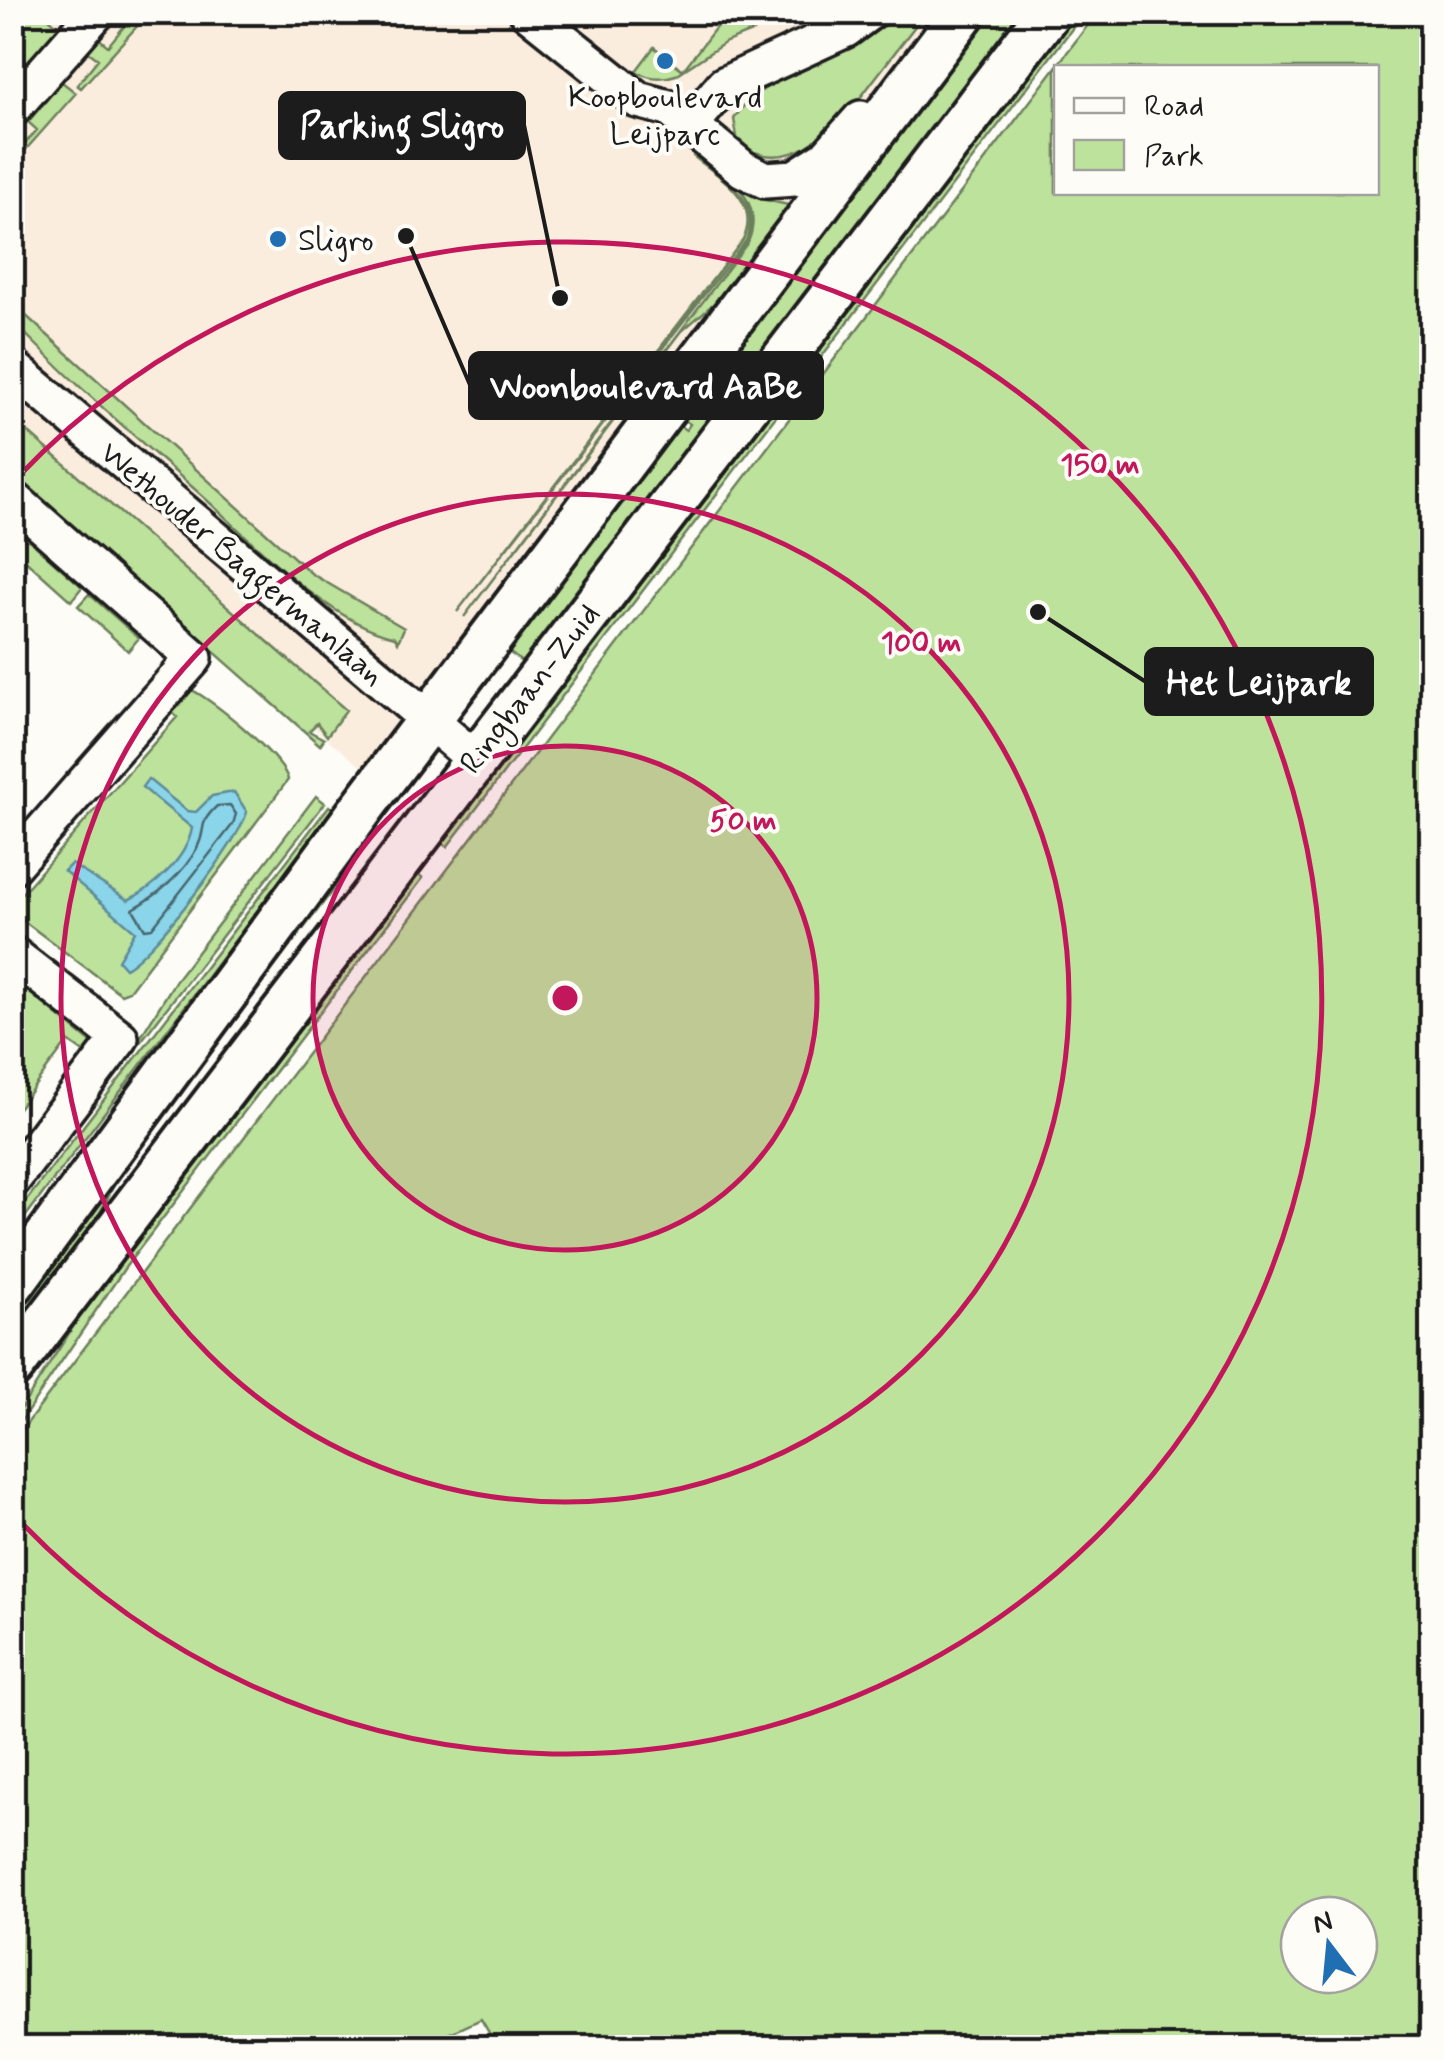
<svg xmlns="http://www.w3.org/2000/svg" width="1444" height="2060" font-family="Mynerve,sans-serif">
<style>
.built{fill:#fbedde}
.green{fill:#bde29c;stroke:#6c7f5c;stroke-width:2.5;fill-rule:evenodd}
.water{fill:#8ad5ea;stroke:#5e8b98;stroke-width:2.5}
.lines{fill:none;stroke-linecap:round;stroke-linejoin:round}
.shore{stroke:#48666e;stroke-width:2.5}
.minor-casing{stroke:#1c1c1c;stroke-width:42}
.major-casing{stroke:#1c1c1c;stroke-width:50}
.minor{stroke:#fdfcf7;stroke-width:35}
.major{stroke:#fdfcf7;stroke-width:42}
.ring{fill:none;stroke:#c2185b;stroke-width:5}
.poi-dot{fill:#1f6fb2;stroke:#fdfcf7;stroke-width:4}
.labels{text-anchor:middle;stroke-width:8;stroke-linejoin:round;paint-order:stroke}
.poi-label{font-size:32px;fill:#1c1c1c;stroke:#fdfcf7}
.street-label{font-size:32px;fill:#1c1c1c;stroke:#fdfcf7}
.centre{fill:#c2185b;stroke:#fdfcf7;stroke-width:5}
.ring-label{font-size:30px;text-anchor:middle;font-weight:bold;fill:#c2185b;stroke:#fdfcf7;stroke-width:8;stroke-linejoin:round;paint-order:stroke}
.leader{fill:none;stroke:#1c1c1c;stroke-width:4}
.callout-dot{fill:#1c1c1c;stroke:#fdfcf7;stroke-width:4}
.callout{fill:#1c1c1c;stroke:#1c1c1c;stroke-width:4}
.callout-label{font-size:35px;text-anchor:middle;font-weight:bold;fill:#fff}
</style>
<rect width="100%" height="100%" fill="#fdfcf7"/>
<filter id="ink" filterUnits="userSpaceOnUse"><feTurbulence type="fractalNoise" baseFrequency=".01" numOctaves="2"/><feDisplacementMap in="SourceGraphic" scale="20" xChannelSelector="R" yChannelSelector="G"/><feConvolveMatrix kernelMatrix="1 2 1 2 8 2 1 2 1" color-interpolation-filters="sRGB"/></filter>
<g filter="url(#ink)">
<path class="built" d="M13,13h957l-588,770 -76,-61 -293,-262z"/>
<path class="green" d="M28,13h16l16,15 -47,57v-56z
M135,13h14l-68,75 -4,-3 21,-26 -11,-8 10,-14 11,9z
M727,13h72l-73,29 -50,33c-15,5 -27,4 -40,-4l18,-24 29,23z
M901,13h24l-81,106 -5,-3c-24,33 -63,55 -101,27l-4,-24c20,-34 59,-43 92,-59 27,-13 52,-28 75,-47z
M990,13h33l-499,651 -20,-16 171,-225 11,7 4,-6 -10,-7z
M1068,13h16l-637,834 -11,-8z
M1097,13h334v2034l-933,1 -17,-29 -60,28h-408v-605zM1056,68h320v124h-320zM1299,1915h60v60h-60z
M62,82l14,11 -63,71v-7l24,-27 -9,-8z
M693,147l68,52 32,7 -59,80 -52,45 -218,286 284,-375c19,-44 -24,-67 -54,-91 22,31 71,42 52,90l-289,371 286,-372c19,-40 -24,-63 -50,-84z
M13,304l299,270 92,54 -6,14 -3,-5c-69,-15 -144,-98 -196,-144 -63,-56 -128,-111 -186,-172z
M13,419l333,291 -19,26 -10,-13 -8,8 15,8 -4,6 -307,-270z
M18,540h11l50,44 3,3 -11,14 -58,-52z
M89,594l50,44 -11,13 -50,-45z
M186,688c18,3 99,71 102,92l-159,211 -8,3 -108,-81 -1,-26 10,6 155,-176 -9,-8z
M316,796l9,7 -200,259 51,-82z
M329,806l5,4 -321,423v-15z
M363,832l9,7 -246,322 -35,70 -78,103 -1,-42z
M412,870l11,8 -299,391 -111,164v-12l102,-160z
M13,979l81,66 -2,13 -24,-17 -55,74v-23l7,-8 -7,-5z"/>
<path class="water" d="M148,779l39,32 9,1 16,-16 22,-4 13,20c-8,30 -95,143 -122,156l-7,-8 17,-29 -71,-60 7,-7 57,36c26,-12 59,-42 64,-72l-50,-41z"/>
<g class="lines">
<path class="shore" d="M230,805l6,9 -3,10 -81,104 -7,1 -12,-20c24,-13 51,-36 64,-61 11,-21 -1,-22 20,-42z"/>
<defs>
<path id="minor" d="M528,12l110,88 31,8 74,61 22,11 30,-2 31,-20 35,-39
M12,109l85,-97
M690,125l34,-40 122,-56 23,-17
M12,367l463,392
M12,498l182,160 -182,208
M12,954l108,84 -108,142"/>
<path id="major" d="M12,1284l353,-480 599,-792
M12,1367l1037,-1355"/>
</defs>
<use href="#minor" class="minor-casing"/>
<use href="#major" class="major-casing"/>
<use href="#minor" class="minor"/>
<use href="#major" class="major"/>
</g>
</g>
<circle cx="565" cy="998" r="252" fill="#c2185b" fill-opacity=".12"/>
<g class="ring">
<circle cx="565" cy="998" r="252"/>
<circle cx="565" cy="998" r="504"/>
<path d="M17 478A756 756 0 1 1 17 1518"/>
</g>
<g class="poi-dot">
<circle cx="665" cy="61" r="10"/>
<circle cx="278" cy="239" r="10"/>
</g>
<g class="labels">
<g class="poi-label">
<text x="665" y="107">Koopboulevard<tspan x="665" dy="37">Leijparc</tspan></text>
<text x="298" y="250" text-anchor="start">Sligro</text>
</g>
<g class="street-label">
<text transform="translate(243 563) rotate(40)" y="11">Wethouder Baggermanlaan</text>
<text transform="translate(529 688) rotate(-52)" y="11">Ringbaan-Zuid</text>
</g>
</g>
<circle cx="565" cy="998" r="15" class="centre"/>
<g class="ring-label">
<text x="1100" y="474">150 m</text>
<text x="921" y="652">100 m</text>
<text x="743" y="830">50 m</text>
</g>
<path class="leader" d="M560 298L524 125M406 236L470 385M1038 612L1146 682"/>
<g class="callout-dot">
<circle cx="560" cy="298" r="10"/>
<circle cx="406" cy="236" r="10"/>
<circle cx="1038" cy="612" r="10"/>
</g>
<g class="callout">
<rect x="280" y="93" width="244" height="65" rx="10"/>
<rect x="470" y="353" width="352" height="65" rx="10"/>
<rect x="1146" y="649" width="226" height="65" rx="10"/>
</g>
<g class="callout-label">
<text x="402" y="137">Parking Sligro</text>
<text x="646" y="398">Woonboulevard AaBe</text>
<text x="1259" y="694">Het Leijpark</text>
</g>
<rect width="1444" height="2060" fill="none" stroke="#fdfcf7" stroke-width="50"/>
<rect x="25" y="25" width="1394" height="2010" fill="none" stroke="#1c1c1c" stroke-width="4" filter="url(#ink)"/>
<rect x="1054" y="65" width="325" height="130" fill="#fdfcf7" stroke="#a3a29f" stroke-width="2.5"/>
<rect x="1074" y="98" width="50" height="15" fill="#fdfcf7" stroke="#a3a29f" stroke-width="2.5"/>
<text x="1144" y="115" font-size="30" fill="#1c1c1c">Road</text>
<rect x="1074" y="140" width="50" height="30" fill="#bde29c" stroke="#a3a29f" stroke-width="2.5"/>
<text x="1144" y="165" font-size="30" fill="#1c1c1c">Park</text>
<g transform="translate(1329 1945) rotate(344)"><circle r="48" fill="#fdfcf7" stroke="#a3a29f" stroke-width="2.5"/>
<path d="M0-8L18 38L0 25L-18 38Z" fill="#1f6fb2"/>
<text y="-15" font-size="28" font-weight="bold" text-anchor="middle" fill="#1c1c1c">N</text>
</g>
</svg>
